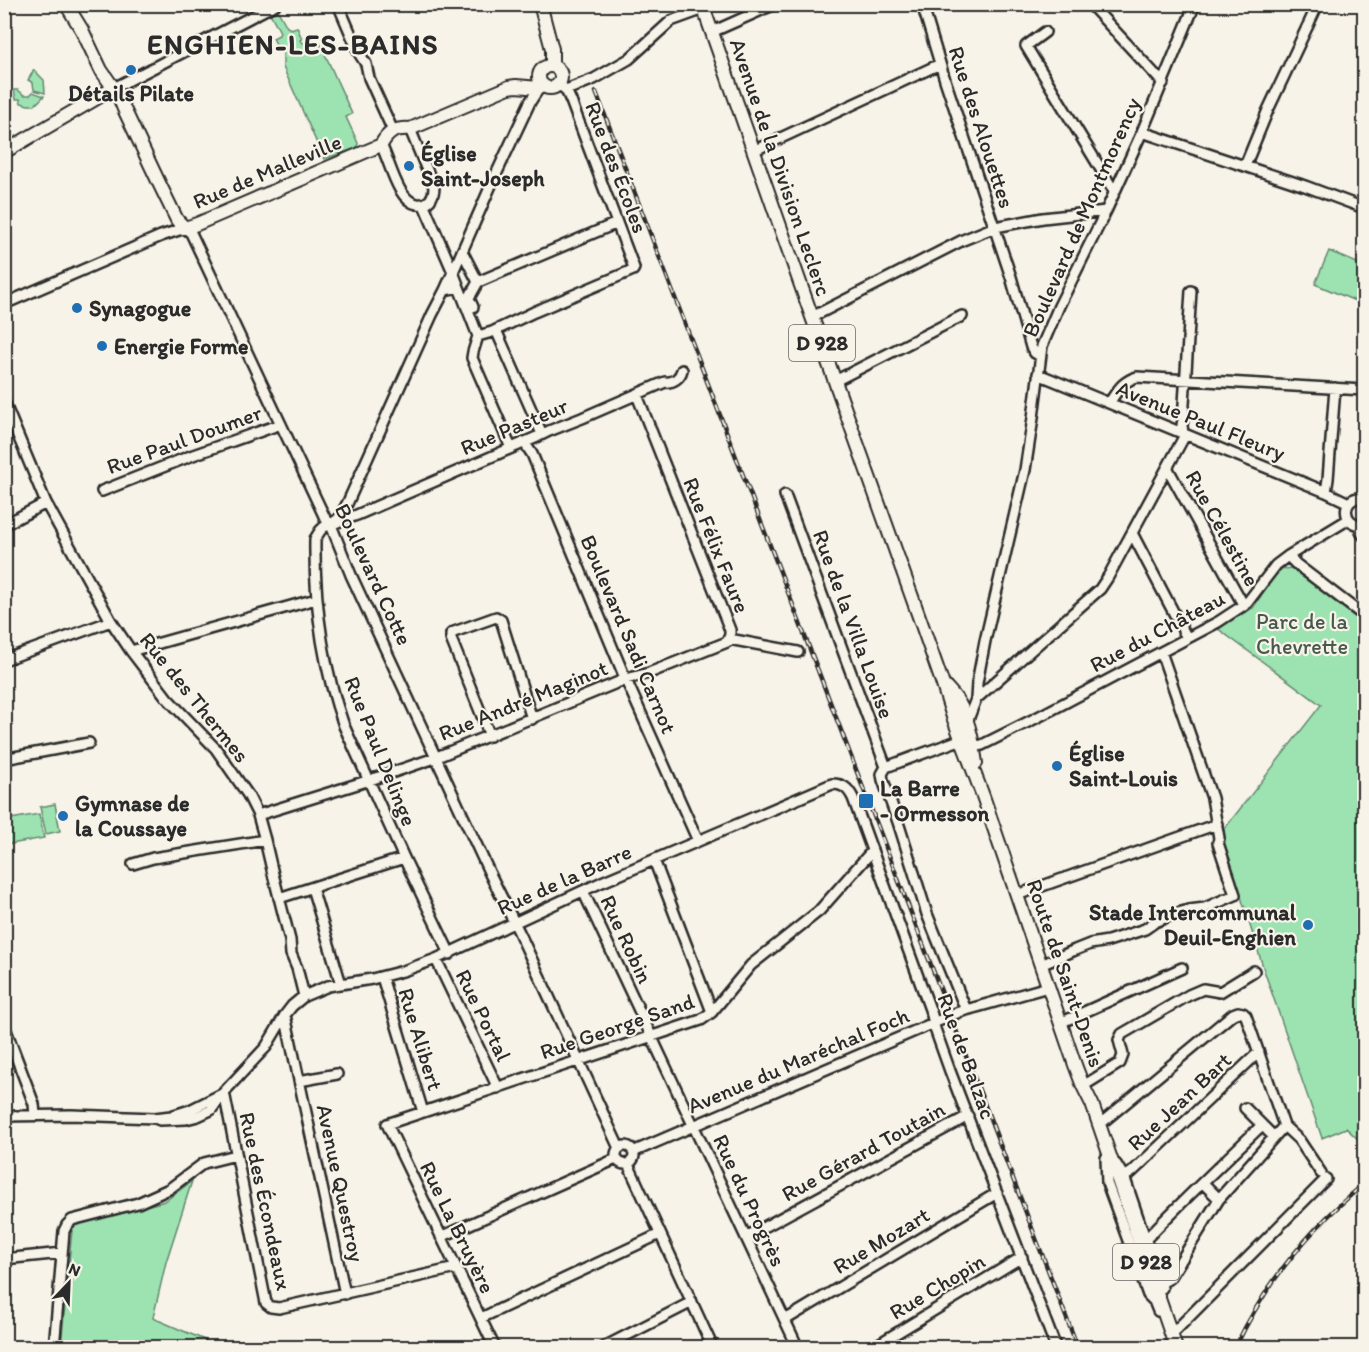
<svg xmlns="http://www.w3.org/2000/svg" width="1369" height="1352" font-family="Itim,sans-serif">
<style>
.green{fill:#9ce3b1;stroke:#64876e;stroke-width:1.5}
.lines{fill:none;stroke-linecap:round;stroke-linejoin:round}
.minor-casing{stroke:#2b2b2b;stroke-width:14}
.major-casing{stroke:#2b2b2b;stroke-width:16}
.minor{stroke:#f7f3e8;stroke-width:9}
.major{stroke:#f7f3e8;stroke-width:12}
.rail-casing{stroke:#2b2b2b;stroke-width:4.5}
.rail{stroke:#f7f3e8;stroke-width:2;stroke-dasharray:7;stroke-linecap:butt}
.poi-dot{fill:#1f6fb2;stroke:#f7f3e8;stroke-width:2}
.labels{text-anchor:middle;stroke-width:4.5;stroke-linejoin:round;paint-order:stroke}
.shield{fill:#f7f3e8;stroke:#686764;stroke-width:1.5}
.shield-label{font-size:21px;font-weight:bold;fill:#2b2b2b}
.poi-label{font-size:22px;font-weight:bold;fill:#2b2b2b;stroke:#f7f3e8;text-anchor:start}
.street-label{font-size:22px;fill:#2b2b2b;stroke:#f7f3e8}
.park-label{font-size:22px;fill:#47594c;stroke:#f7f3e8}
.district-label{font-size:28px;font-weight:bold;letter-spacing:1.5px;fill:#2b2b2b;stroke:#f7f3e8}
</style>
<rect width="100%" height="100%" fill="#f7f3e8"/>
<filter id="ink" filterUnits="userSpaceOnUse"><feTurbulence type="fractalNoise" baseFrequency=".0167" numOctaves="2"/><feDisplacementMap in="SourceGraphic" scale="12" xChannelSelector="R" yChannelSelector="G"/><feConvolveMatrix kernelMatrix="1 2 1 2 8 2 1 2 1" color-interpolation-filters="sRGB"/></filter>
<g filter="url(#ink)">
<path class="green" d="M277,9l10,18 4,2 6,-2 5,12 -2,1 9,8 4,2 7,-7 32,71 -6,3 12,26 -1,5 -33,11 -41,-92v-16l-3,1 -7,-14 6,-3 1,-3 -10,-19z
M34,70l10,10 1,13 -11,-3 -1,-7 -5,-3z
M14,90h4l6,5h6l3,-3 11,4 -9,9h-7l-7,-2 -1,-4h-4z
M1329,251l35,15v26l-4,11 -45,-19z
M1292,568l64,50 8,9v518l-18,-17 -24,10 -57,-165 -41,-130 -2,-11 99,-127 -104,-77 36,-20 21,-32 8,-7z
M55,804l5,27 -14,3 -6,-27z
M39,814l5,24 -39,7v-25z
M192,1181l-26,81 -13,56 68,29h-160l11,-117 3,-6 90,-23z"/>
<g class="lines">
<defs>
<path id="minor" d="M338,4l21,49 7,11 3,14 24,53
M922,4l23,76 66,197 20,70 4,6 5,3
M1090,4l73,79
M712,32l63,-28
M1045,32l-19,14 88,145
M114,88l162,-84
M566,90l28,-11 35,-20 42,-38 33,-12
M1142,132l163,54 59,22
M381,145c9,16 16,56 36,59 5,1 9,0 13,-4 3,-4 4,-8 4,-13l-24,-58
M753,151l187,-87
M1245,166l23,-56 50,-106
M424,205l29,67 -8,18
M462,251l16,31 -9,16 4,9
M478,282l139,-59
M4,304l157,-68 24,-8 6,5 134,285 6,7 20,50 139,299 29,58 100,216
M812,317l151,-77 32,-13 48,-9 63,-7
M496,330l46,104
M478,336l14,-4 42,-20 99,-42 1,-2 -63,-167 -5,-11 -8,-6
M1038,374l288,118 23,11
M835,381l127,-65
M4,402l42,101 65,118 20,30 36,47 49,51 32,46 10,20 7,25 8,34 17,66 1,14 6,14 7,28
M1109,403c8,-11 13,-22 28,-26l227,13
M1183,434l-1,-9 1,-5 8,-129
M524,442l8,12 91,219 75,168
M511,448l-39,-90 1,-6 5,-16 -25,-64 39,-89 38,-81 9,-14
M1168,469l76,137
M102,491l91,-36 88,-31
M1326,492l2,-13 7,-91
M785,495l101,272
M1364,498c-24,-3 -23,29 0,27
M333,523l6,-5 8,-14 85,-189 13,-25 14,-3
M4,525l42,-22
M1361,525v7l3,4
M1132,533l55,105
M1288,556l8,8 68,52
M729,639l69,13
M131,651l185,-52
M4,660l107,-39
M976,699l124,-110 8,-12 77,-142
M967,722l9,-23 1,-16 8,-42 40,-171 8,-52 9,-72 17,-40 47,-95 36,-79 53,-128
M490,736l-39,-97v-5l3,-2 42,-15 5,3 31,99
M970,747l12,-2 56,-28 180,-95 29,-19 29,-38 12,-9 61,-37
M4,759l85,-16
M886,767l-4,7 1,6 15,42 29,92 39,96
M886,767l79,-29
M258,815l112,-35 62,-21 194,-80 23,-6 78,-31 3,-7v-5l-93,-235
M654,860l58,152
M133,864l20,-6 112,-18
M312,888l29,96
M583,891l215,457
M1017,895l200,-71
M279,898l125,-40
M450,954l-46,-96 -60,-132c-22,-62 -30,-122 -29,-187l5,-8 4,-4 33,-12 180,-78 12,-6 33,-13 83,-36c8,1 15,-4 17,-12
M436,959l62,129
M1041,965l34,-15 15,-6 18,-3 37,-12 10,-7 19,-8 15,-4 16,-2 30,-13 -17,-52 1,-5 -7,-40 -51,-146
M382,977l41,135
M285,1015l60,279
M1060,1023l122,-55
M4,1025l30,79 1,11
M299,1081l38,-7
M1083,1086l37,-23 3,-8 -4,-15 3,-6 67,-39 14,-6 17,3 34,-21
M224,1092l42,211 5,4 8,1 177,-40
M1245,1108l29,29
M4,1116l67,-1 84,3 16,-2 19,-6 32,-16
M155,1118l5,2 26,-1 12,-3 13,-6 13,-18 42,-45 19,-32 7,-9 12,-10 24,-10 44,-7 31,-8 33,-12 166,-77 230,-98c11,0 16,4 21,14l79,217 3,14 15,42 106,277
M1099,1125l134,-111 5,-2 5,1 3,3 38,110
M616 1155a9 9 0 1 1 18 0a9 9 0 1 1-18 0Z
M633,1152l326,-140 89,-25
M1106,1158l1,25 41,112 6,6 4,10
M628,1164l85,184
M1116,1164l9,15 37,109
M1124,1177l8,-5 127,-120
M1203,1183l16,16
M441,1237l175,-78
M746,1237l222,-121
M1146,1239c37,-39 77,-76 116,-114
M4,1259l58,-6
M1161,1283l9,-5 49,-79 65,-73 15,14 22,33
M481,1318l179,-84
M785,1320l212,-127
M1176,1330l150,-151
M54,1348l10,-117 3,-6 5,-5 66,-17 31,-14 35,-26 32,-8
M495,1348l-108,-224 314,-104 11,-8 39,-47 68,-54 53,-60
M602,1348l90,-46
M872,1348l150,-91"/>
<path id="major" d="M66,4l16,26 19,40 9,13 7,9 7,17 36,76 17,35 8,8 12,-4 184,-79c7,-13 14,-17 29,-16l99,-42 7,-1 23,2 4,-3
M540,4l12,45v17
M702,4l110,313 110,308 20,57 11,35 30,79 92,269 8,21 9,18 84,244
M539 77a11 11 0 1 1 22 0a11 11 0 1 1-22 0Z
M4,152l110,-64
M947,688c5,6 11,12 14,19 9,18 12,37 15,56"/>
</defs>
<use href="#minor" class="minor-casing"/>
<use href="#major" class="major-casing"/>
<use href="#minor" class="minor"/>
<use href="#major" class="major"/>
<defs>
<path id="rail" d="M596,92l482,1256
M1235,1348c30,-64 75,-120 129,-164"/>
</defs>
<use href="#rail" class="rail-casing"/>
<use href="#rail" class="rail"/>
</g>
</g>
<g class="poi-dot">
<circle cx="131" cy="70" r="6"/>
<circle cx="409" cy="166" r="6"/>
<circle cx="77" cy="308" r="6"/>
<circle cx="102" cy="346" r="6"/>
<circle cx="1057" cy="766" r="6"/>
<rect x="858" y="793" width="16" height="16" rx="3"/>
<circle cx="63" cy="816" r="6"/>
<circle cx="1308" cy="925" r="6"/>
</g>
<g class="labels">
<g class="shield">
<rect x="789" y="325" width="66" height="36" rx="4.5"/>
<rect x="1113" y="1244" width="66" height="36" rx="4.5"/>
</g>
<g class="shield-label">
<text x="822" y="350">D 928</text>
<text x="1146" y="1269">D 928</text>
</g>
<g class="poi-label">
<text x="131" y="101" text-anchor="middle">Détails Pilate</text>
<text x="421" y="161">Église<tspan x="421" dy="25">Saint-Joseph</tspan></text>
<text x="89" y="316">Synagogue</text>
<text x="114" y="354">Energie Forme</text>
<text x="1069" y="761">Église<tspan x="1069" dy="25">Saint-Louis</tspan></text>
<text x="880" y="796">La Barre<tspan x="880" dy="25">- Ormesson</tspan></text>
<text x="75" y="811">Gymnase de<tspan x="75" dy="25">la Coussaye</tspan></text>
<text x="1296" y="920" text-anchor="end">Stade Intercommunal<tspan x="1296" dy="25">Deuil-Enghien</tspan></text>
</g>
<g class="street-label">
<text transform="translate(982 127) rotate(72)" y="8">Rue des Alouettes</text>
<text transform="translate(617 167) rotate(69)" y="8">Rue des Écoles</text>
<text transform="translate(781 167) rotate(71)" y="8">Avenue de la Division Leclerc</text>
<text transform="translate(267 171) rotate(-23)" y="8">Rue de Malleville</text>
<text transform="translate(1081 217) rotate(-66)" y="8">Boulevard de Montmorency</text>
<text transform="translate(1201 420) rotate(22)" y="8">Avenue Paul Fleury</text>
<text transform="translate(514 426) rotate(-23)" y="8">Rue Pasteur</text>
<text transform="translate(184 439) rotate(-20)" y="8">Rue Paul Doumer</text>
<text transform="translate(1223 528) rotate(61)" y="8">Rue Célestine</text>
<text transform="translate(717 545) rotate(68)" y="8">Rue Félix Faure</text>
<text transform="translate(374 574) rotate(65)" y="8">Boulevard Cotte</text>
<text transform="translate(854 624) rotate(70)" y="8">Rue de la Villa Louise</text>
<text transform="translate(1157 631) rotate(-28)" y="8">Rue du Château</text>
<text transform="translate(629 634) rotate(67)" y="8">Boulevard Sadi Carnot</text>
<text transform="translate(195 697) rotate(51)" y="8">Rue des Thermes</text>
<text transform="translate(523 700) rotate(-22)" y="8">Rue André Maginot</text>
<text transform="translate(381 751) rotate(68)" y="8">Rue Paul Delinge</text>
<text transform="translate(564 879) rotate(-24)" y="8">Rue de la Barre</text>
<text transform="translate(627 939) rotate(65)" y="8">Rue Robin</text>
<text transform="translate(1066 973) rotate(71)" y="8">Route de Saint-Denis</text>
<text transform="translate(484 1015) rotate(64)" y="8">Rue Portal</text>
<text transform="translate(617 1026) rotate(-19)" y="8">Rue George Sand</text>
<text transform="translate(421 1039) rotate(73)" y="8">Rue Alibert</text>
<text transform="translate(967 1056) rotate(70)" y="8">Rue de Balzac</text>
<text transform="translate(798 1060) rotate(-23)" y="8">Avenue du Maréchal Foch</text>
<text transform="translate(1179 1101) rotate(-43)" y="8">Rue Jean Bart</text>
<text transform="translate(863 1151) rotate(-29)" y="8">Rue Gérard Toutain</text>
<text transform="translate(341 1183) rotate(78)" y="8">Avenue Questroy</text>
<text transform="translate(750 1200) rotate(65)" y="8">Rue du Progrès</text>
<text transform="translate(266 1201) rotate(78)" y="8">Rue des Écondeaux</text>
<text transform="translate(458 1227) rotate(64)" y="8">Rue La Bruyère</text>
<text transform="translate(881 1240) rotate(-31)" y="8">Rue Mozart</text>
<text transform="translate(937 1286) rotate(-31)" y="8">Rue Chopin</text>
</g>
<g class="park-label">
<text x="1302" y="629">Parc de la<tspan x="1302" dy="25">Chevrette</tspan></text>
</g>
<g class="district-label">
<text x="293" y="54">ENGHIEN-LES-BAINS</text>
</g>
</g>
<rect width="1369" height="1352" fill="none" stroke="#f7f3e8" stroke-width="24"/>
<rect x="12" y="12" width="1345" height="1328" fill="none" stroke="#2b2b2b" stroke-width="2" filter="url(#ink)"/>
<g transform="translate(69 1283) rotate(23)" stroke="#f7f3e8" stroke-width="4.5" paint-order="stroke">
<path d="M0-4.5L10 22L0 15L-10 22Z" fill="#2b2b2b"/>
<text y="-9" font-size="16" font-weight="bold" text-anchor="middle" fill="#2b2b2b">N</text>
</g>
</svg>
